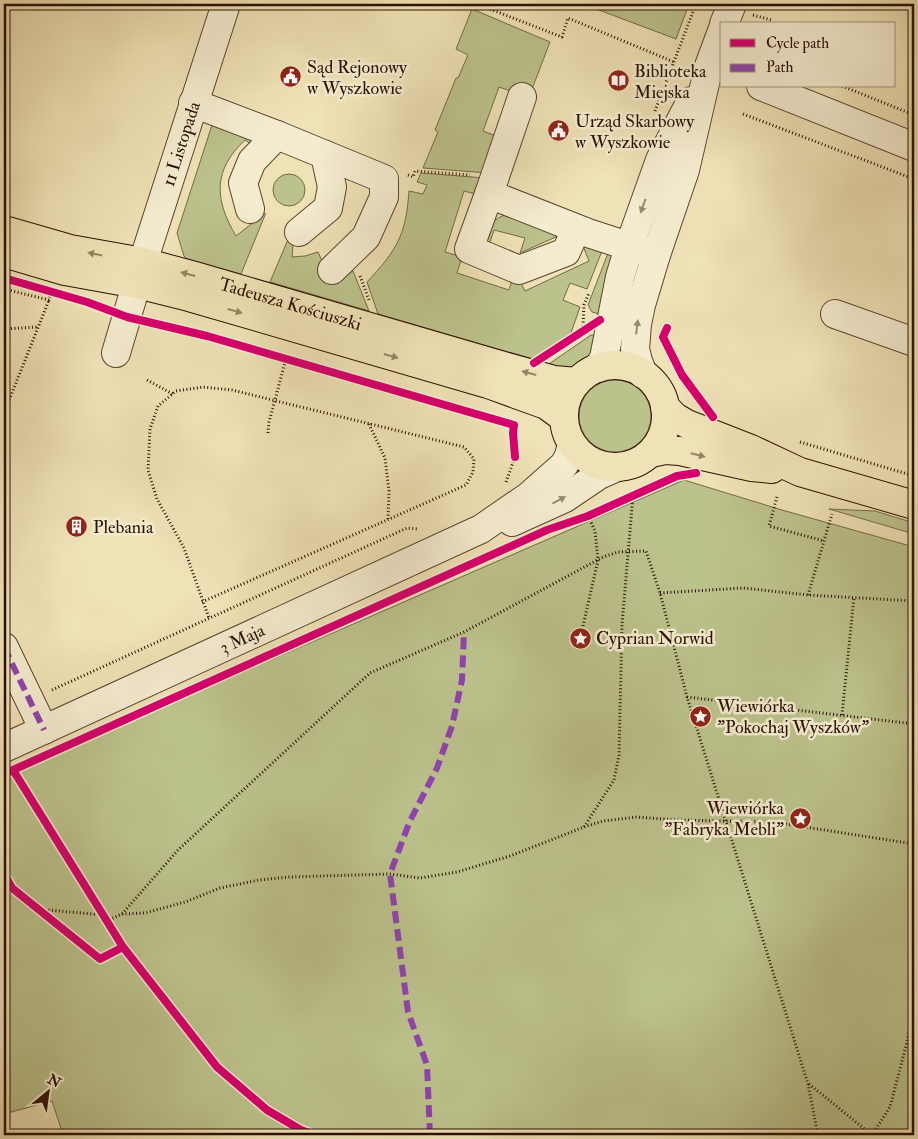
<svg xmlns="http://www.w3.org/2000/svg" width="918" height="1139" font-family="'IM FELL Double Pica',serif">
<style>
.green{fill:#bcc28c;stroke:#736946}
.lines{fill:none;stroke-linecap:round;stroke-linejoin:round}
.minor-casing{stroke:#5b442e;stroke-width:30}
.major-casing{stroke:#2a1000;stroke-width:30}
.path{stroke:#2a1000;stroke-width:3;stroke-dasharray:1 2.5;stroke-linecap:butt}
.minor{stroke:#f5ecd0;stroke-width:28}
.major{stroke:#efe2b6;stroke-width:28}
.quiet{stroke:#8e44ad;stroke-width:6;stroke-dasharray:12 6;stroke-linecap:butt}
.cycleway-casing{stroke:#f5ecd0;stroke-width:11}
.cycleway{stroke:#d6006c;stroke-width:8}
.oneway{fill:#9a8972}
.oneway2{fill:#968464}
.labels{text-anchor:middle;stroke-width:5;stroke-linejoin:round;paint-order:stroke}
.poi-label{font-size:18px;fill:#2a1000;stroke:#f5ecd0;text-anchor:start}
.street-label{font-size:18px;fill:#2a1000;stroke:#f5ecd0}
</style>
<rect width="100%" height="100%" fill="#efe2b6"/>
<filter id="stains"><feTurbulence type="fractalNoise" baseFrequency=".004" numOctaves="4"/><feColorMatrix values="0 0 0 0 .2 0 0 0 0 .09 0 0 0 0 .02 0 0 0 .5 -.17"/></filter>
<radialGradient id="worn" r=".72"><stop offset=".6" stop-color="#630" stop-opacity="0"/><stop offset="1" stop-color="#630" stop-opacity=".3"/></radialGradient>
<path class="green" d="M583,4h106l-13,35z
M472,9l78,33 -21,55 -30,-10 -16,44 16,6 -11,36 -65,-5 15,-36 -3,-2 21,-52h2l10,-23 -12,-6z
M213,122l40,17 4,9 -12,-8c-32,30 -31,59 -9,96l29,-23v2l-24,59 -54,-15 -3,-3 -7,-23z
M421,173l64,5 -6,17 -15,-4 -19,61 17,5 -5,16 52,17 5,-17 3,2 8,16 64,-30 -6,-15 11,-4 10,4 -17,43 -17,-6 -7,17 17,7 -9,26 -39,26 -154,-45 -11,-32c30,-32 39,-47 42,-91l14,3 4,-9 -10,-3z
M273 190a16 16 0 1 1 32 0a16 16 0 1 1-32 0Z
M512,213l47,19 -1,4 -38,17 5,-15 -31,-8 -5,15 -4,-1c7,-19 5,-26 27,-31z
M295,223l-3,34 13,-1 13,-4 14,31 21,-12 16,40 -99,-29z
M610,248l6,2 -12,65 -12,-3 -4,-7z
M591,335l9,1 -10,23 -23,10 -21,-3z
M579 416a36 36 0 1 1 72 0a36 36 0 1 1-72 0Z
M684,480l98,30 132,37v588h-851l-11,-34 -48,13v-338z
M829,509l46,2 39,12v11z"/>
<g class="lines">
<defs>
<g id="minor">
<path d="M724,24l8,-20"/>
<path d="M761,86l153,61"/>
<path d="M193,103l84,32 107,44v18l-18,40 -34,33"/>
<path d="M489,194l33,-97"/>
<path d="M250,209l-7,-26 9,-22 25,-26"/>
<path d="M576,229l-10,23 -47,18 -50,-21 20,-55 99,39 68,22"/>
<path d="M299,232l29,-24 4,-21 -7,-32"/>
<path d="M835,314l79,28"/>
<path id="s1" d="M116,353l27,-91 83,-258"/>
<path d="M598,368l6,-10 16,-81 9,-30 31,-87 31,-59"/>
<path d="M643,374l-5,-13 -3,-12 2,-25 4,-19 15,-50 29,-85 24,-104 13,-35"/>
<path d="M512,522l53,-24 34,-23 16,-7"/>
<path d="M4,647l40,83"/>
<path id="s2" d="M4,748l477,-219 48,-33 35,-31 5,-9 3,-12"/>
</g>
<g id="major">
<path id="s3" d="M4,230l66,19 73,13 52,14 298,87 61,17 23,2"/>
<path d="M4,253l61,18 72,13 52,13 299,87 58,21 18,13"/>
<circle cx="615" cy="416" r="51"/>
<path d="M665,407l10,10 12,7 64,25 49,23 114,33"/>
<path d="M651,453l14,-3 15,1 72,16 20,2"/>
</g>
</defs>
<use href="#minor" class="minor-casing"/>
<use href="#major" class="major-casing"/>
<path class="path" d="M477,4l85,33 6,-19 106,44
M250,9l7,-5
M753,15l18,5
M842,86l72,29
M655,111l41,-107
M743,114l171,65
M408,175l5,2 2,-6 55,4
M360,276l9,24
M4,289l45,11 2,-8
M583,326l1,-21 5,-12
M4,329l34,-2
M147,380l26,14
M4,413l45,-113
M369,424l16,34 4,33 -1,28
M268,433l1,-11 17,-63
M800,442l114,34
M506,482l9,-25
M777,497l-8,29 55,15
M660,593l83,-5 65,7 106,6
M808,595l24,-81
M202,602l264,-117 7,-13 1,-13 -10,-12 -232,-57 -29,-3 -27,4 -18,15 -8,23 -2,41 9,29 27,49 25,70
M583,626l15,-66 -3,-29 -7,-15
M52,690l355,-162 11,1
M687,697l227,27
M842,715l12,-118
M584,827l30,-47 5,-25 3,-130 11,-130
M38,909l65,6
M122,914l56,-64 192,-177 94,-41 139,-75 15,-5 28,-1 14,42 27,104 121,387 10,51
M106,921l16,-7 23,-1 40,-11 35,-14 39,-8 30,-3 101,-3 30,4 37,-6 53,-16 74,-29 19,-6 34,-4 39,3 97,2 141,22
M809,1084l63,51
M872,1135l18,-28 17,-65 7,-43"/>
<use href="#minor" class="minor"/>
<use href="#major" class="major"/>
<path class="quiet" d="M4,647l40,83
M430,1135l-3,-70 -19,-53 -18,-138 19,-51 28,-55 15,-42 10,-46 2,-48"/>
<defs>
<path id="cycleway" d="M4,278l83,24 40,15 80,19 307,89 -1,8 2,24
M667,328l-4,9 19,38 31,42
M534,363l66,-43
M13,770l110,177 94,120 50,43 34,20 14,5
M4,774l543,-244 41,-14 89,-40 19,-3
M4,874l8,14 88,71 23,-12"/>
</defs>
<use href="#cycleway" class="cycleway-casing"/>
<use href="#cycleway" class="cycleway"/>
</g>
<defs><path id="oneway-solid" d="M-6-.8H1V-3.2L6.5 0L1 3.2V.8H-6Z" transform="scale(1.25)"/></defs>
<g class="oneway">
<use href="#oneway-solid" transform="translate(643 206) rotate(110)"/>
<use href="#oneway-solid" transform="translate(637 327) rotate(-83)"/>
<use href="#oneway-solid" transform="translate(559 500) rotate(-28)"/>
</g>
<g class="oneway2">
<use href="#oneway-solid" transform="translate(95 254) rotate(-169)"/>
<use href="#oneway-solid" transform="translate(188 274) rotate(-165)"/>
<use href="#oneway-solid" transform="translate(235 311) rotate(16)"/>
<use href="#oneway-solid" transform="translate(391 356) rotate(16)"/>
<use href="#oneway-solid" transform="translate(529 373) rotate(-165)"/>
<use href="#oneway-solid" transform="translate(698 455) rotate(14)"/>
</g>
<defs>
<symbol id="civic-disc" viewBox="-11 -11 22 22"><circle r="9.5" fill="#8f2418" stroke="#f5ecd0"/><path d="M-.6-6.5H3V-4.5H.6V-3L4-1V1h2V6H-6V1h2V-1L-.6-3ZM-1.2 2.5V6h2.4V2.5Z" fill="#fff"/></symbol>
<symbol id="library-disc" viewBox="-11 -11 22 22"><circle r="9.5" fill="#8f2418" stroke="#f5ecd0"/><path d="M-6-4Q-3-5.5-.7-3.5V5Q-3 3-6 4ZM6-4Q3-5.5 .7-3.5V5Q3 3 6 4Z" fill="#fff"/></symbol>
<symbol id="building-disc" viewBox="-11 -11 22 22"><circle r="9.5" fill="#8f2418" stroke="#f5ecd0"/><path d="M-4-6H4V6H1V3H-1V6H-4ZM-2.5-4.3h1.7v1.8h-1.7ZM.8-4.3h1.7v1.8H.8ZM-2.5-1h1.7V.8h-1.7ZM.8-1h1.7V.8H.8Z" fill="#fff"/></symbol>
<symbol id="sight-disc" viewBox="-11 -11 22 22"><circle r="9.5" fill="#8f2418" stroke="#f5ecd0"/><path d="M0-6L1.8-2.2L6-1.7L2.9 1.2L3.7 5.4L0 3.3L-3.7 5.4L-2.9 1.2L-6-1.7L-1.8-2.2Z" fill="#fff"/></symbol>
</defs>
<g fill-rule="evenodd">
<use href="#civic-disc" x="278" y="64" width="25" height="25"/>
<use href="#library-disc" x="606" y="68" width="25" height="25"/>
<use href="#civic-disc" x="546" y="118" width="25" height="25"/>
<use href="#building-disc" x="64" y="514" width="25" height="25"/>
<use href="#sight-disc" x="568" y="626" width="25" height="25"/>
<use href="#sight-disc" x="688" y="704" width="25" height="25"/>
<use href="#sight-disc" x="788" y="806" width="25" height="25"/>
</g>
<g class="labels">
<g class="poi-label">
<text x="307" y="73">Sąd Rejonowy<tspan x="307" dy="21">w Wyszkowie</tspan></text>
<text x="634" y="77">Biblioteka<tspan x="634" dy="21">Miejska</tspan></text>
<text x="575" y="127">Urząd Skarbowy<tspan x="575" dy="21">w Wyszkowie</tspan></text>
<text x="93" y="533">Plebania</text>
<text x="596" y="644">Cyprian Norwid</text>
<text x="717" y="712">Wiewiórka<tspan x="717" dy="21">"Pokochaj Wyszków"</tspan></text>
<text x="784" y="814" text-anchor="end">Wiewiórka<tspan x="784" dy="21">"Fabryka Mebli"</tspan></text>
</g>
<g class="street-label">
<text dy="6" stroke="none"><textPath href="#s1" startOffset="219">11 Listopada</textPath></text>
<text dy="6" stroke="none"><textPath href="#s3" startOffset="296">Tadeusza Kościuszki</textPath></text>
<text dy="6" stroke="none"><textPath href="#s2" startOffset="262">3 Maja</textPath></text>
</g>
</g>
<rect width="918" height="1139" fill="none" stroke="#efe2b6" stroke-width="20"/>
<rect x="5" y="5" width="908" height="1129" fill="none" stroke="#2a1000" stroke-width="2.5"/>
<rect x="10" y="10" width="898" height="1119" fill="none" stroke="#2a1000"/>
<rect x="720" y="22" width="175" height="65" fill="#f5ecd0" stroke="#a4947d"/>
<rect x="730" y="39" width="25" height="8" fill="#d6006c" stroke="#a4947d"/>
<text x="766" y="48" font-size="15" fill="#2a1000">Cycle path</text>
<rect x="730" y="64" width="25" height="8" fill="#8e44ad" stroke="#a4947d"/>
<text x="766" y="72" font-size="15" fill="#2a1000">Path</text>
<g transform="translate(48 1092) rotate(29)" stroke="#f5ecd0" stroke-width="4" paint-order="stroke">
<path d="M0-4L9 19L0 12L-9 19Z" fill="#2a1000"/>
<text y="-8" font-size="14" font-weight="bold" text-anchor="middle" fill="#2a1000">N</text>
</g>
<rect width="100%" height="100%" filter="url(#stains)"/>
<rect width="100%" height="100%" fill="url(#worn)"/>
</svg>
